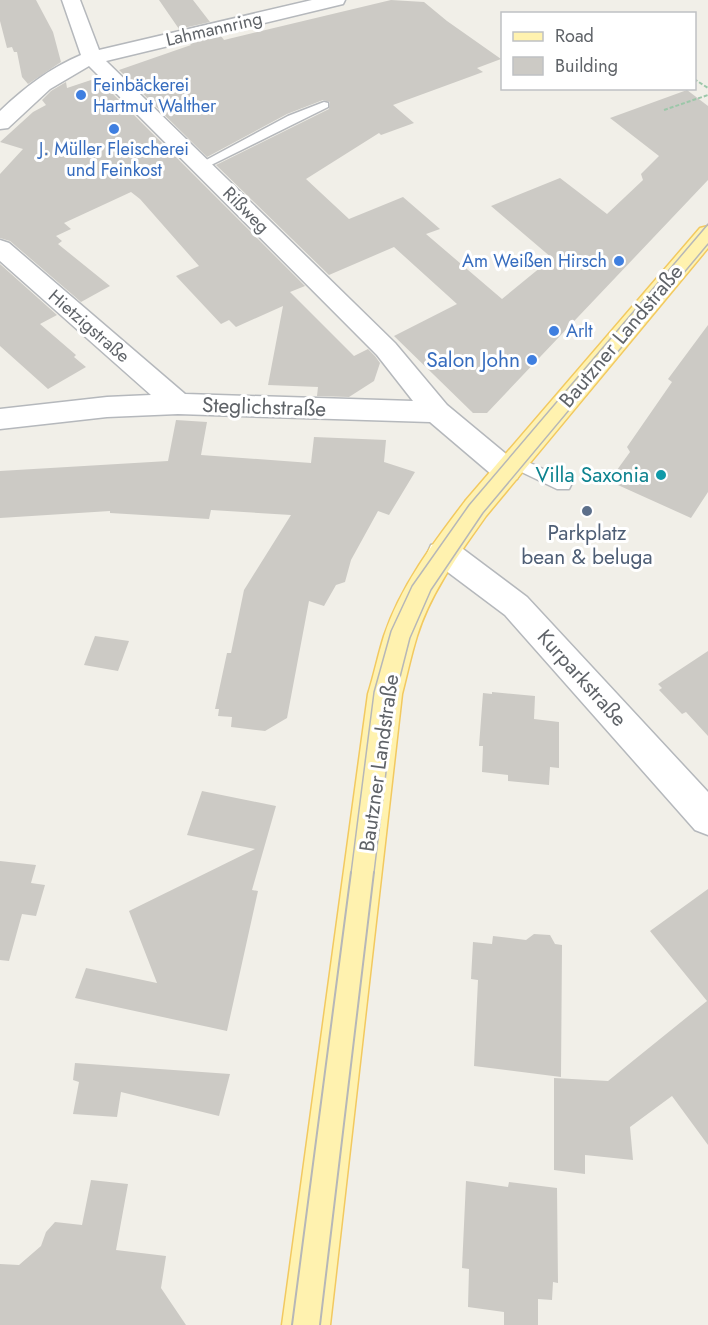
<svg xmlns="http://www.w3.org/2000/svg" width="708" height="1325" font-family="Jost,sans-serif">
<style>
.building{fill:#cccac5}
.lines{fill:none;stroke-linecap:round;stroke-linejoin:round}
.service-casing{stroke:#b5b8bc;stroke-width:3}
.minor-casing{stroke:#b5b8bc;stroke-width:3}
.primary-casing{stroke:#f2c960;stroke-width:3}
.path{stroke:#9cc7a9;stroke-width:2;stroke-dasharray:4 2;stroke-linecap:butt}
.service{fill:#fff;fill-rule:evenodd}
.minor{fill:#fff;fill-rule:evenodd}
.primary{fill:#fff2af;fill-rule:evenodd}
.tram-far1{stroke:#b6b7b8;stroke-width:1.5}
.tram{stroke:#b6b7b8;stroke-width:2}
.shop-dot{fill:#3f7fe0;stroke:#fff;stroke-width:2}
.culture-dot{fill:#0f9aa8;stroke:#fff;stroke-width:2}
.service-dot{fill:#5c6f8a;stroke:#fff;stroke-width:2}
.labels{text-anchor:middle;stroke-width:6;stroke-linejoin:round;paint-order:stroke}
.far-street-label{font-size:18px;fill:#5f6368;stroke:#fff}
.far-shop-label{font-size:18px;fill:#366cbe;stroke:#fff;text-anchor:start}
.street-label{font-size:21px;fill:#5f6368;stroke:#fff}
.shop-label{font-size:21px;fill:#366cbe;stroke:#fff;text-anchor:end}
.culture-label{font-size:21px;fill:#0d838f;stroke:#fff;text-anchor:end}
.service-label{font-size:21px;fill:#4e5e75;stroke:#fff}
</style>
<rect width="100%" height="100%" fill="#f1efe8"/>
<path class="building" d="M0,0h36l17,32 8,30 -33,22 -6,-7 -5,-25h-3l-2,-5 -5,1 -7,-27z
M159,0h34l17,22 -31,7z
M391,0l33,2 23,19 54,38 -24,9 6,4 -90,33 21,18 -33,12 -2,-2 -73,46 43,40 54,-22 37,32 -14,5 76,65 50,-41 -61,-52 69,-28 47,36 36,-34 -2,-6 18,-18 -49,-38 77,-28 21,16v74l-221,233h-14l-79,-77 63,-32 -63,-57 -65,28 -113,-110 113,-56 1,-7 -7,-2 -36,14 -80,43 -88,-87 72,-25 -2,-2 32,-7 3,4z
M97,78l208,208 -15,6 64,64 14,-7 7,7 5,7 -6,18 -25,16 -32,-1 1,-9 -50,-2 15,-79 -47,21 -7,-7 -8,4 -45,-48 23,-10 -59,-67 -9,-7 -67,31 7,6 -15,7 6,5 -4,3 52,42 -29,16 -71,-61 -10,-3v-64l23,-25 -23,-7 33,-30 13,-7 -4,-5 9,-9 15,-9 1,6z
M0,264l57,51 -17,9 36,31 -2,2 12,10 -38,22 -48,-43z
M708,325v167l-17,26 -82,-37 21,-29 -3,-5 45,-65 -4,-3z
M176,420l31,2 -6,33 110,8 3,-26 72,3 -2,22 31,10 -26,43 -11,-4 -27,49 -6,22 -9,3 -12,21 -15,-5 -22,117 -22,13 -34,-4 1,-10 -14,-1 1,-7h-4l12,-56h4l13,-63 47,-75 -80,-5 -2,9 -99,-6v-2l-110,7v-47l168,-10z
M95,636l34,5 -11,30 -34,-6z
M708,651v85l-22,-24 -4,2 -23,-24 3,-2 -4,-4z
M492,692l43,4 -1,23 25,3v46l-9,-1 -1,18 -41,-4v-6l-26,-3 1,-26h-4l4,-53 9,1z
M202,791l74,15 -24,84 6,1 -31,140 -152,-33 11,-30 71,15 -28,-72 126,-62 -68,-14z
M0,861l36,4 -5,18 14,2 -9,31 -14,-2 -13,47 -9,-1z
M708,889v256l-36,-49 -42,31 3,33 -48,-5v19l-31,-4v-92l54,3 99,-80 -57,-70z
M534,934l16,1 5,9 7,1 -1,132 -87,-11 4,-86 -7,-1 2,-37 19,2 1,-8 33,4z
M75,1063l155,11 -11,42 -98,-24 -4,25 -44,-3 6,-32 -6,-2z
M91,1180l37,4 -12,66 50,6 -5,32 25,37h-186v-61l19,1 22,-19 5,-14 9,-10 27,3z
M466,1181l42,6 1,-5 48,6 1,95 -5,-1 -1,18 -14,-1v26h-34v-13l-36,-5 1,-38 -7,-1z"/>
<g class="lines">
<defs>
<path id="service" d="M324,102l4,1v4l-127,63 -6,-4 93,-50z
M515,456l54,25 2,4 -2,4h-12l-48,-23 -2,-4 2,-4z"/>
<path id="minor" d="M62,0h18l19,50 213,-50h33l-2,4 -237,57 289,282 52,62 70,58 4,8 -4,8 -10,3 -10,-3 -67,-57 -252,-8 -71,3 -107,12v-20l107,-12 44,-2 -151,-134v-21l9,3 176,151 228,7 -36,-46 -288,-289 -39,23 -42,39 -8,1v-18c24,-23 50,-43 81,-56z
M442,542l21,7 64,48 181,195v43l-13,-5 -190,-215 -64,-48 -10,-4 -4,-9 4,-9z"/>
<path id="primary" d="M708,226v22l-222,268c-26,37 -55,75 -69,120 -6,19 -10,39 -15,58l-72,631h-48l86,-631c6,-19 10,-39 16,-58 17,-51 50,-94 82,-136l234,-272z"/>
</defs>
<use href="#service" class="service-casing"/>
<use href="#minor" class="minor-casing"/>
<use href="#primary" class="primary-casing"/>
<path class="path" d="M694,79l14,9
M664,110l44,-15"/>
<use href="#service" class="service"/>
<use href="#minor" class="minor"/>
<use href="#primary" class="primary"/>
<path class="tram-far1" d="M351,873l23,-181 17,-61 21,-45 57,-81 239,-281
M374,873l21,-176 15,-59 21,-48 52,-77 225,-269"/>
<path class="tram" d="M292,1325l59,-453
M320,1325l54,-453"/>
</g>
<g class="shop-dot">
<circle cx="81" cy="95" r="6"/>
<circle cx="114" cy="129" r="6"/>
<circle cx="619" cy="261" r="6"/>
<circle cx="554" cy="331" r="6"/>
<circle cx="532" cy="360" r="6"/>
</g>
<circle class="culture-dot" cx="661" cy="475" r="6"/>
<circle class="service-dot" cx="587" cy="511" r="6"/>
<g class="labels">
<g class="far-street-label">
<text transform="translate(214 29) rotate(-13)" y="6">Lahmannring</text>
<text transform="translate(246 210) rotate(45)" y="6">Rißweg</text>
<text transform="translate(89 326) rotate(41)" y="6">Hietzigstraße</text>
</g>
<g class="far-shop-label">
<text x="93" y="91">Feinbäckerei<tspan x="93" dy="21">Hartmut Walther</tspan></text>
<text x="114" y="155" text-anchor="middle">J. Müller Fleischerei<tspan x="114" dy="21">und Feinkost</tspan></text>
<text x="607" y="267" text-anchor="end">Am Weißen Hirsch</text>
<text x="566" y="337">Arlt</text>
</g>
<g class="street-label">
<text transform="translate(621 336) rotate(-50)" y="7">Bautzner Landstraße</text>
<text transform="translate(264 407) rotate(2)" y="7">Steglichstraße</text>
<text transform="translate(582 678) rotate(48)" y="7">Kurparkstraße</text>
<text transform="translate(379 763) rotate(-82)" y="7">Bautzner Landstraße</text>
</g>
<g class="shop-label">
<text x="520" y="367">Salon John</text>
</g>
<g class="culture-label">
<text x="649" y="482">Villa Saxonia</text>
</g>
<g class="service-label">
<text x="587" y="540">Parkplatz<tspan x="587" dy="24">bean &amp; beluga</tspan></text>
</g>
</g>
<rect x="501" y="12" width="195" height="78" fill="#ffffff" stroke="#bfc1c3" stroke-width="1.5"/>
<rect x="513" y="32" width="30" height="9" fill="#fff2af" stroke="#bfc1c3" stroke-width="1.5"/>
<text x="555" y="42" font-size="18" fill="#5f6368">Road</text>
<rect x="513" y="57" width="30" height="18" fill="#cccac5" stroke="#bfc1c3" stroke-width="1.5"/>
<text x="555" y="72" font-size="18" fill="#5f6368">Building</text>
</svg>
